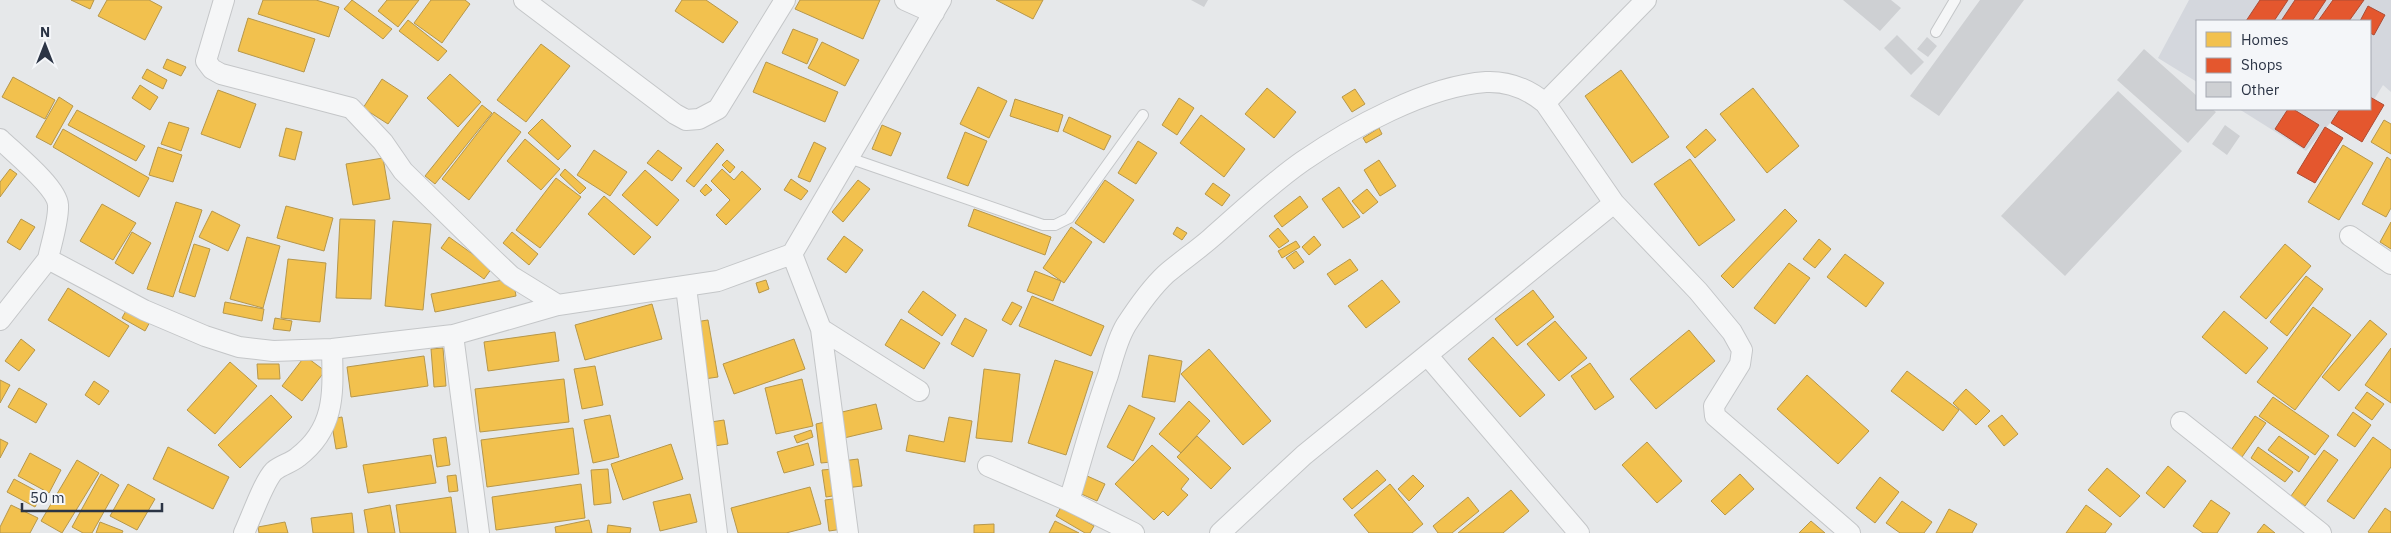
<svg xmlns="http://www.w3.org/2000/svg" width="2391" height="533" font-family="'IBM Plex Sans',sans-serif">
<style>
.built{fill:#d4d7dd}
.homes{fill:#f2c14e;stroke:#b6974b}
.shops{fill:#e4572e;stroke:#ac4c35}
.building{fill:#ced0d3}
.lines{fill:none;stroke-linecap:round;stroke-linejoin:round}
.service-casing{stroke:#c4c6c8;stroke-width:12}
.minor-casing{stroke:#c4c6c8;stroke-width:22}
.service{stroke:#f5f6f7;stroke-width:10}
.minor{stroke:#f5f6f7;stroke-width:20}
</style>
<rect width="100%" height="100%" fill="#e6e8ea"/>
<path class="built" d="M2189,0h202v92l-8,-7 -13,21v-85h-173v61l-39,-24z
M2239,109h103l-36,42z"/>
<path class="homes" d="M71,0h23l-4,9z
M107,0h42l13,7 -17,33 -47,-24z
M263,0h53l23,7 -10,30 -71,-23z
M352,0l40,29 -9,10 -39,-30z
M387,0h32l-21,27 -20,-16z
M431,0h34l5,4 -28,39 -28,-20z
M682,0h24l32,22 -15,21 -48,-32z
M800,0h80l-17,39 -68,-30z
M996,0h47l-10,19z
M248,18l67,21 -11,33 -66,-21z
M408,20l39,31 -9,10 -39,-30z
M793,29l25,10 -11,25 -25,-11z
M822,42l37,18 -14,26 -37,-18z
M541,44l29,22 -44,56 -29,-22z
M167,59l19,8 -5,9 -18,-8z
M766,62l72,30 -13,30 -72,-30z
M147,69l20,11 -4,9 -21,-11z
M1621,70l48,67 -37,26 -47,-67z
M450,74l31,28 -23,25 -31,-29z
M13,77l42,23 -10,19 -43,-22z
M382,79l26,17 -20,28 -25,-16z
M140,85l18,12 -8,13 -18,-12z
M978,87l29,14 -18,37 -29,-14z
M1267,88l29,24 -22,26 -29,-24z
M1753,88l46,58 -32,27 -47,-59z
M1355,89l10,15 -13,8 -10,-15z
M218,90l38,14 -16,44 -39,-14z
M59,97l14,9 -22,39 -15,-8z
M1179,98l15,10 -17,27 -15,-10z
M1015,99l48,16 -5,17 -48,-16z
M482,105l10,8 -57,71 -10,-8z
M77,110l68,36 -9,15 -68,-36z
M494,112l27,20 -52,68 -27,-21z
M1201,115l44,34 -21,28 -44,-34z
M1069,117l42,19 -7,14 -41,-19z
M542,119l29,27 -13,14 -30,-27z
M2384,120l7,4v30l-20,-12z
M169,122l20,6 -8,23 -20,-7z
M882,125l19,8 -10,23 -19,-7z
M286,128l16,4 -7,28 -16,-4z
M1379,128l3,6 -16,9 -3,-5z
M63,129l86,49 -10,19 -86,-50z
M1706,129l10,11 -21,18 -9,-11z
M965,132l22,9 -19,45 -21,-8z
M525,139l35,30 -19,21 -34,-29z
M1138,141l19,12 -21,31 -18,-11z
M814,142l12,6 -16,34 -12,-5z
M717,143l7,7 -30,37 -8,-6z
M2343,145l30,18 -34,57 -31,-18z
M158,147l24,8 -9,27 -24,-7z
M594,150l33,22 -17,24 -33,-21z
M658,150l24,18 -10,13 -25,-18z
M2387,157l4,3v48l-5,9 -24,-13z
M383,158l7,41 -37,6 -7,-41z
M1690,159l45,61 -36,26 -45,-62z
M727,160l8,7 -5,6 -8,-8z
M1379,160l17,26 -16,10 -16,-26z
M10,169l7,5 -17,23v-15z
M565,169l21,19 -6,6 -20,-19z
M722,169l12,11 8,-9 19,18 -35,36 -10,-10 14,-15 -19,-19z
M645,170l34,30 -22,26 -35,-31z
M556,178l25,19 -41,51 -24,-18z
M791,179l17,12 -7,9 -17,-10z
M858,180l12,9 -27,33 -11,-10z
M1105,180l29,20 -30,43 -29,-20z
M1213,183l17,12 -8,11 -17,-12z
M706,184l6,6 -7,6 -5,-5z
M1339,187l21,30 -17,11 -21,-29z
M1367,189l11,13 -15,12 -11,-13z
M604,196l47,41 -17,18 -46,-41z
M1300,196l8,11 -26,20 -8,-11z
M176,202l26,8 -29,87 -26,-8z
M102,204l34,19 -23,37 -33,-19z
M286,206l47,12 -9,33 -47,-13z
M974,209l77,28 -6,18 -77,-29z
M1785,209l12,12 -64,67 -12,-12z
M212,211l28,14 -12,26 -29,-14z
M21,219l14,8 -15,23 -13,-8z
M340,219l35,1 -4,79 -35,-1z
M393,221l38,3 -8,86 -38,-4z
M2391,222v27l-11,-7z
M1071,227l21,15 -28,41 -21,-15z
M1177,227l10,6 -5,7 -9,-6z
M1278,228l11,13 -10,7 -10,-12z
M132,232l19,11 -18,31 -18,-11z
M512,232l26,22 -9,11 -26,-22z
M844,236l19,14 -17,23 -19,-14z
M1314,236l7,9 -12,10 -7,-8z
M247,237l33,9 -17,62 -33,-9z
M449,237l43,31 -8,11 -43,-31z
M1819,239l12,10 -16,19 -12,-9z
M1296,241l4,6 -18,11 -4,-7z
M194,244l16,5 -15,48 -16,-5z
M2285,244l26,22 -45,53 -26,-22z
M1296,251l8,11 -10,7 -8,-11z
M1845,254l39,29 -18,24 -39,-30z
M288,259l38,4 -6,59 -39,-4z
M1350,259l8,11 -23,15 -8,-11z
M1789,263l21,15 -35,46 -21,-16z
M1035,271l26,10 -8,20 -26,-10z
M2306,276l17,13 -36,47 -17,-14z
M513,278l3,18 -81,16 -4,-18z
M766,280l3,9 -10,4 -3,-10z
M1382,280l18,22 -34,26 -18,-22z
M68,288l61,38 -20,31 -61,-37z
M1533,290l21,27 -37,29 -22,-27z
M923,291l33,24 -14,21 -34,-24z
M1032,296l72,30 -13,30 -72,-30z
M225,302l39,7 -2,12 -39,-8z
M1012,302l10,5 -11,18 -9,-5z
M652,304l10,35 -77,21 -10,-35z
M128,307l23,13 -6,11 -23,-13z
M2313,307l38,28 -56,75 -38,-28z
M2224,311l44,37 -22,26 -44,-37z
M275,318l17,3 -2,10 -17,-2z
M965,318l22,12 -14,27 -22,-13z
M901,319l39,24 -16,26 -39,-24z
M708,320l10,57 -14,2 -9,-57z
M2370,320l17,14 -48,57 -17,-14z
M1555,321l32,37 -28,23 -32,-37z
M1689,330l26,31 -59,48 -26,-30z
M555,332l4,29 -71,10 -4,-29z
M1493,337l52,58 -25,22 -52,-58z
M21,339l14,11 -16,21 -14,-10z
M794,339l11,30 -71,25 -11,-30z
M443,348l3,38 -12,1 -3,-38z
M2391,348v55l-26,-18z
M1209,349l62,72 -28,24 -62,-71z
M1149,355l33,6 -7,41 -33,-5z
M305,356l20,15 -23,30 -20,-15z
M424,356l4,30 -77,11 -4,-30z
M1055,360l38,12 -27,83 -38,-12z
M230,362l27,24 -42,48 -28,-24z
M1590,363l24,34 -19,13 -24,-34z
M257,364h22l1,15h-22z
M595,366l8,39 -21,4 -8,-40z
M984,369l36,5 -8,68 -36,-4z
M1907,371l52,39 -16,21 -52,-40z
M1807,375l62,56 -31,33 -61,-55z
M564,379l5,43 -89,10 -5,-43z
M802,379l11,47 -37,8 -11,-46z
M0,380l10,5 -10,18z
M94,381l15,10 -10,14 -14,-10z
M19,388l28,16 -11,19 -28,-16z
M1966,389l24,22 -14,14 -23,-22z
M2367,392l17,12 -12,16 -17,-12z
M271,395l21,22 -52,51 -22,-23z
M2273,397l56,39 -14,19 -56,-39z
M1189,401l21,20 -29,32 -22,-19z
M876,404l6,25 -38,9 -6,-25z
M1129,405l26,13 -22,43 -26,-14z
M2353,412l18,13 -16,22 -18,-12z
M610,415l9,42 -26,6 -9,-43z
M2002,415l16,19 -14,12 -16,-20z
M2255,416l11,7 -24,34 -11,-7z
M342,417l5,30 -11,2 -5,-30z
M949,417l23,4 -7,41 -59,-11 3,-16 35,7z
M724,420l4,24 -14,2 -3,-24z
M825,422l6,40 -10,1 -5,-39z
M573,428l6,46 -92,13 -6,-47z
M811,430l2,7 -16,6 -3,-7z
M1197,436l34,32 -20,21 -34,-32z
M2279,436l30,21 -10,15 -31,-22z
M446,437l4,28 -13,2 -4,-28z
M2373,437l18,13v17l-37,52 -27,-18z
M0,439l8,4 -8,15z
M1647,442l35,39 -25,22 -35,-38z
M808,443l6,22 -30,8 -7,-21z
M671,444l12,35 -60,21 -12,-36z
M1152,445l37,34 -8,10 7,6 -20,21 -5,-5 -9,9 -39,-36z
M168,447l61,30 -16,32 -60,-30z
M2258,447l35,25 -8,10 -34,-24z
M2324,450l14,10 -33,46 -14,-10z
M30,453l31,17 -12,23 -31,-17z
M431,455l5,28 -68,10 -5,-28z
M858,459l4,27 -16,2 -4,-27z
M77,460l22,13 -37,60 -21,-12z
M2168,466l18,15 -22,27 -18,-15z
M2107,468l33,28 -20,21 -32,-27z
M608,469l3,34 -17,2 -3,-35z
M834,469l5,26 -13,2 -4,-27z
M1377,470l9,10 -34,29 -9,-10z
M101,474l18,11 -27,48h-9l-11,-6z
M1740,474l14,15 -29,26 -14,-14z
M456,475l2,16 -9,1 -2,-16z
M1085,475l20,9 -8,17 -20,-9z
M1413,475l11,11 -15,15 -11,-12z
M1880,477l19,15 -24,31 -19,-15z
M14,479l28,15 -7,13 -28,-15z
M128,484l27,15 -18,31 -27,-14z
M581,484l4,34 -89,12 -4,-33z
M1390,484l33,40 -11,9h-43l-15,-18z
M810,487l11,37 -35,9h-48l-7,-25z
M1511,490l18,21 -26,22h-45z
M690,494l7,28 -37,9 -7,-29z
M451,497l5,36h-56l-4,-28z
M1468,497l11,14 -27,22h-14l-5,-7z
M840,498l3,31 -14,2 -4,-31z
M2211,500l19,13 -13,20h-14l-10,-7z
M1902,501l30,21 -8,11h-24l-14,-10z
M11,505l27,13 -8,15h-30v-6z
M390,505l5,28h-27l-4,-23z
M2086,505l26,19 -7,9h-39z
M1061,507l33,19 -4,7h-5l-29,-17z
M2385,508l6,4v21h-21l-2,-1z
M1949,509l28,15 -5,9h-36z
M352,513l2,20h-41l-2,-15z
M589,520l3,13h-36l-1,-6z
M1055,521l24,12h-30z
M1811,521l14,12h-26z
M100,522l23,9 -1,2h-26z
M285,522l3,11h-29l-1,-6z
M994,524v9h-20v-8z
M2264,524l11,9h-18z
M608,525l23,3 -1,5h-23z"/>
<path class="shops" d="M2260,0h28l-14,21h-28z
M2295,0h31l-14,21h-31z
M2333,0h31l-15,21h-31z
M2368,6l17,9 -11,20 -4,-2v-12h-10z
M2370,97l14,8 -22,37 -31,-19 9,-14h30z
M2288,109h5l26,16 -15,23 -29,-19z
M2325,127l18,11 -28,45 -18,-10z"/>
<path class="building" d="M1191,0h17l-4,7z
M1843,0h48l10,8 -21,23z
M1980,0h44l-85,116 -29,-20z
M1897,35l27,27 -13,13 -27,-27z
M1927,37l10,9 -9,11 -11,-8z
M2144,49l53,47v13h15l4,3 -28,31 -71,-63z
M2118,91l64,60 -117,125 -64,-60z
M2225,125l15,11 -13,19 -15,-11z"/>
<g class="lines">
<defs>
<path id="service" d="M1936,32l19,-32
M849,158l194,67h12l14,-7 74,-103"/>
<path id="minor" d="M224,0l-18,61 6,8 9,5 130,34 32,34 20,29 90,88 18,17 47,29
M524,0l151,114 11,6 13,-1 19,-10 67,-109
M905,0l29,13
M1545,103l101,-103
M0,139c13,13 57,48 58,66 1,15 -7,39 -10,54l96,51 61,26 34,11 34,4 59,-2 121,-14 105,-30 160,-24 74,-27 149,-254
M2350,236l41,28
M792,254l29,75 27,204
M686,287l31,246
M0,320l48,-61
M821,329l98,62
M453,335l26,198
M1427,355l152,178
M2181,422l140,111
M988,466l81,35 65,32
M1069,501c13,-42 24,-85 39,-126 5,-17 9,-35 18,-50 11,-17 25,-37 40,-51 14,-12 30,-23 44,-35 31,-27 60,-55 93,-78 48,-33 124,-75 183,-79 22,-1 42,7 59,21l69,100 84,88 34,41 10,18 -2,14 -26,42 1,10 135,117
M244,533c7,-15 20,-52 30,-62 7,-6 17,-8 24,-14 38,-29 35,-65 34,-108
M1220,533l84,-78 310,-252"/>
</defs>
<use href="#service" class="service-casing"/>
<use href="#minor" class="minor-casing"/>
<use href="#service" class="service"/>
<use href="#minor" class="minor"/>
</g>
<rect x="2196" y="20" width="175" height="90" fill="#f4f6f9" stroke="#a4a8b1"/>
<rect x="2206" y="32" width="25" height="15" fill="#f2c14e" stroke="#a4a8b1"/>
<text x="2241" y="45" font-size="15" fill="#2b3445">Homes</text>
<rect x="2206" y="58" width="25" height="15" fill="#e4572e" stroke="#a4a8b1"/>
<text x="2241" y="70" font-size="15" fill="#2b3445">Shops</text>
<rect x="2206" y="82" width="25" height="15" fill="#ced0d3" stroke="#a4a8b1"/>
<text x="2241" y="95" font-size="15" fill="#2b3445">Other</text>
<g transform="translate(45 45)" stroke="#f4f6f9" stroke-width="4" paint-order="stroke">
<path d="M0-4L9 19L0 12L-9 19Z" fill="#2b3445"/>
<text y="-8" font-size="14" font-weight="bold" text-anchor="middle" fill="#2b3445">N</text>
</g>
<path d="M22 503v8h140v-8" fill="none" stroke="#2b3445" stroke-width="2.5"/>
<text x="30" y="503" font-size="15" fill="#2b3445" stroke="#f4f6f9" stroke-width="4" paint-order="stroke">50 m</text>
</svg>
